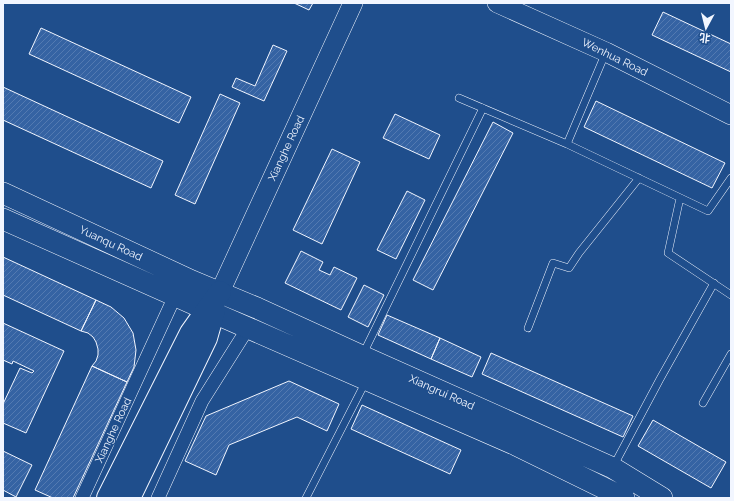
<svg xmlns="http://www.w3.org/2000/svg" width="734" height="501" font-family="Raleway,'Noto Sans SC',sans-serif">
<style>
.building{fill:url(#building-hatch);stroke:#f2f6ff}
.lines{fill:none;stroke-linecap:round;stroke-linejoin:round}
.lane-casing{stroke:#f2f6ff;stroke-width:8}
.street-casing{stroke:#f2f6ff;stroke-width:14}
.secondary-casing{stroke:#f2f6ff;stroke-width:20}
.primary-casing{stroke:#f2f6ff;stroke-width:22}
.highway-casing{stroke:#f2f6ff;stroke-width:24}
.lane{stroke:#1f4e8c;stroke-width:7}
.street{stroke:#1f4e8c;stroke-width:13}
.secondary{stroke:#1f4e8c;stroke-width:19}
.primary{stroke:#1f4e8c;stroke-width:21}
.highway{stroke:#1f4e8c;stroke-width:22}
.labels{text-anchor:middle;stroke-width:3;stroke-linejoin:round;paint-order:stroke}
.street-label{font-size:11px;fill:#f2f6ff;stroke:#1f4e8c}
</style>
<defs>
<pattern id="building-hatch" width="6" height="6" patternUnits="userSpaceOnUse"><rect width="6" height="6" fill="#3563a3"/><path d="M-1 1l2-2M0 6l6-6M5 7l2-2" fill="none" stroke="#537ab1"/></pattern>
</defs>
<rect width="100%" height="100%" fill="#1f4e8c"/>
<path class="building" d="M294,3h19l-4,7z
M663,12l68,32v28l-79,-37z
M41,28l150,69 -12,26 -150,-69z
M273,45l14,6 -23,50 -32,-14 4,-9 19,8z
M3,87l160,74 -12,27 -148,-68z
M220,94l20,9 -45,101 -20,-9z
M596,101l129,62 -13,25 -128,-61z
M395,114l45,21 -11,24 -46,-21z
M493,122l20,11 -80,157 -20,-10z
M332,149l28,13 -38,82 -29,-14z
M407,191l18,9 -29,59 -19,-9z
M301,251l22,11 -4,8 11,5 4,-8 23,11 -16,32 -56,-27z
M3,257l93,43 -15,31 -78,-36z
M364,285l20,10 -16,32 -20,-10z
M96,300l15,7 13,11 9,15 3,17 -2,17 -7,15 -35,-16 4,-5 2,-6v-6l-2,-7 -3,-5 -5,-4 -7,-2z
M387,315l53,23 -9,21 -53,-24z
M3,323l61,28 -38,82 -23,-10v-19l17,-36 12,5 2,-2 -21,-10 -1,3 -9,-4z
M440,338l41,19 -9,20 -41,-18z
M491,353l142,63 -10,21 -141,-63z
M92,366l35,16 -54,116h-20l-18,-8z
M289,381l50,23 -12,27 -30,-14 -68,28 -13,30 -31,-14 21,-45z
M362,405l99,45 -11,24 -99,-45z
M653,420l73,42 -15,26 -73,-42z
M3,451l29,14 -16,32 -13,-7z"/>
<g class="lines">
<defs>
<path id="lane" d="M459,98l108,46 39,-92
M567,144l141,67 23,-33
M680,198l-12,55 63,42
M528,328l25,-65 16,5 10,-15 60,-75
M363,354l120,-246
M703,403l28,-49
M613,467l47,-88 54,-96
M306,498l60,-117"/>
<path id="street" d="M82,498l93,-202
M158,498l44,-97 46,-73"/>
<path id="secondary" d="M497,3l109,49 125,63
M220,292l133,-289"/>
<path id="primary" d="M3,193l189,88 65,27 105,48 251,112 49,30
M3,219l204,91 309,135 108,53"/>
<path id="highway" d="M108,498l83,-165 29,-41
M129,498l77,-160 8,-28"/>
</defs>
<use href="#lane" class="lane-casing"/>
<use href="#street" class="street-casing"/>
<use href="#secondary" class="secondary-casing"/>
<use href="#primary" class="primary-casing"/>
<use href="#highway" class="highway-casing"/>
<use href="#lane" class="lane"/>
<use href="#street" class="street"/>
<use href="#secondary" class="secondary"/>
<use href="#primary" class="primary"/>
<use href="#highway" class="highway"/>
</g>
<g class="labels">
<g class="street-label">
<text transform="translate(615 57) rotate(26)" y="4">Wenhua Road</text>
<text transform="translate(286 148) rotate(-65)" y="4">Xianghe Road</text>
<text transform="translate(111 243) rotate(25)" y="4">Yuanqu Road</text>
<text transform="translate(442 392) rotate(24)" y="4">Xiangrui Road</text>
<text transform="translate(113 430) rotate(-65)" y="4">Xianghe Road</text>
</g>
</g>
<rect width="734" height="501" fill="none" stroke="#f2f6ff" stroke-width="8"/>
<g transform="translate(706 28) rotate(187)" stroke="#1f4e8c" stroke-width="3" paint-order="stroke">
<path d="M0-3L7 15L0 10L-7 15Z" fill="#f2f6ff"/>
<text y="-6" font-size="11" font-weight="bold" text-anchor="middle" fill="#f2f6ff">北</text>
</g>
</svg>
